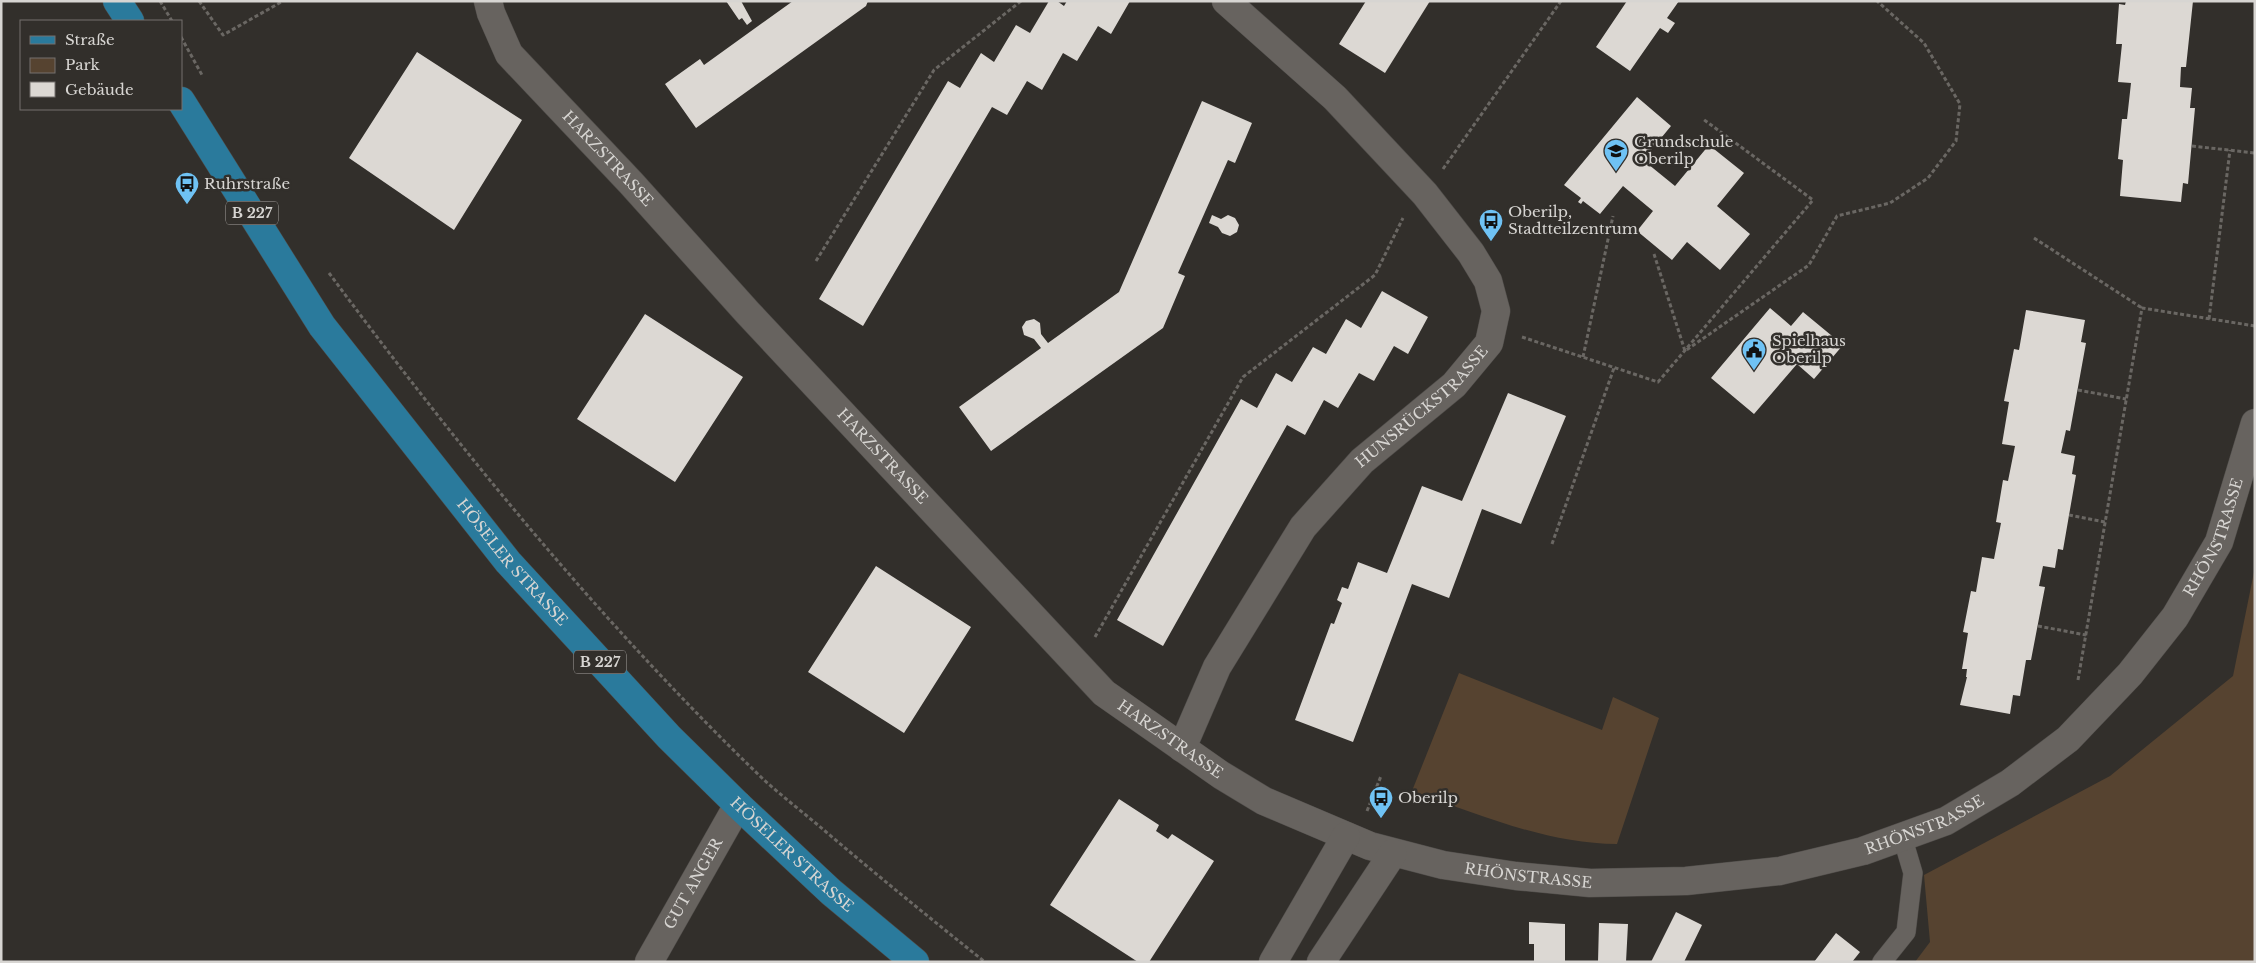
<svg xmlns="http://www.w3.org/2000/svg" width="2256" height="963" font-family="'Libre Baskerville',serif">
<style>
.green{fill:#564330}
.building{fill:#dcd8d3}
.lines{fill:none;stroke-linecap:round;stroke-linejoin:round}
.lane-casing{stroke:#4f4c49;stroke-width:20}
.street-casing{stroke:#4f4c49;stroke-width:29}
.primary-casing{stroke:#4f4c49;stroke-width:29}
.path{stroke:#6a6763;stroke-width:3;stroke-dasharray:4 2.5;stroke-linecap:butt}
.lane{stroke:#67635f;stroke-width:19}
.street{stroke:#67635f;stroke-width:28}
.primary{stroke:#2a7a9c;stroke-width:28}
.labels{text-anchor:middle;stroke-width:5;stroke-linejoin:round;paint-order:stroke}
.shield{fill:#322f2b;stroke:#a6a3a0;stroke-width:1}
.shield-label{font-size:14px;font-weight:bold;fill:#d7d5d2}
.poi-label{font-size:15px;fill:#d7d5d2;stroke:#322f2b;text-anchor:start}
.street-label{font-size:15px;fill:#d7d5d2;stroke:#322f2b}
</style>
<rect width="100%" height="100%" fill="#322f2b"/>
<path class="green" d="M2255,567v395h-340l15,-20 -6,-67 186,-99 123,-100z
M1459,673l143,57 11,-33 46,21 -42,126c-70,0 -139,-30 -205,-53z"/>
<path class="building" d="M726,1h15l11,20 -5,4 -5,-7 -3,2z
M793,1h75l-2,5 -170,122 -31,-44 35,-25 4,6z
M1049,1h8l7,5 3,-5h63l-19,33 -13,-8 -21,35 -14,-8 -21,37 -15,-9 -20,34 -15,-8 -129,219 -44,-27 129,-218 12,7 21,-35 13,9 22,-37 14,8z
M1366,1h64l-45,72 -46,-29z
M1627,1h52l-12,17 8,5 -7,10 -8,-5 -30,43 -34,-24z
M2126,1h67l-7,66h-5l-1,20 12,1 -2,20h5l-7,76 -5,-1 -2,19 -61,-6 3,-36 -5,-1 4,-40h5l4,-36 -13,-1 4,-38h-6l3,-40 6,1z
M417,52l105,68 -68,110 -105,-72z
M1637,97l34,29 -28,34 32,26 34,-41 35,28 -27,33 33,28 -30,36 -33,-28 -15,18 -35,-29 16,-20 -30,-25 -23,28 -17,-13 -2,3 -3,-2 3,-4 -17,-13z
M1202,101l50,22 -17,40 -7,-3 -50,113 7,3 -22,52 -172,123 -32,-44 82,-59 -7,-9 -10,-4 -2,-8 4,-6 8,-2 6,4 1,11 7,9 71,-51z
M1212,215l9,4 7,-4 7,3 4,7 -2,7 -7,4 -8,-3 -4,-6 -9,-4z
M1382,291l46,26 -20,37 -14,-8 -20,35 -15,-8 -21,35 -14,-8 -19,35 -18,-10 -124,221 -46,-26 124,-221 16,9 19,-35 16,9 21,-35 13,7 20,-35 15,9z
M1770,308l21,18 12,-14 40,33 -29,34 -17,-15 -43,50 -43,-36z
M2026,310l59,10 -4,22 5,1 -16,88 -4,-1 -5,23 14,3 -3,18 4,1 -13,75 -5,-1 -3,19 -12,-2 -4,20 6,1 -14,73h-5l-6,36 -7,-1 -3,19 -50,-9 7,-28h-1l1,-8h-5l6,-36 -5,-1 8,-41 5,1 6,-35 12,2 7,-36 -5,-1 7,-42 5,1 7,-35 -13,-2 7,-42 -5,-1 10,-52 5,1z
M645,314l98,63 -68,105 -98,-63z
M1508,393l58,23 -45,108 -39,-15 -33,89 -37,-14 -59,158 -58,-22 36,-97 3,1 8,-21 -5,-3 5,-13 6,2 10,-27 29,11 35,-87 40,15z
M876,566l95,61 -67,106 -96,-61z
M1119,799l40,26 -3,6 12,8 4,-5 42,27 -65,101h-11l-88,-57z
M1676,912l26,13 -18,37h-33z
M1529,922l36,2v38h-31v-18h-5z
M1599,923l29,1 -2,38h-28z
M1836,933l24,19 -8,10h-38z"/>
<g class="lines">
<defs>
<path id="lane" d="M1882,962l24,-30 7,-59 -11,-37"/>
<g id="street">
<path id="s1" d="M488,1l3,12 18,41 122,129 117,130 356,380 117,82 43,26 106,45 73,19 73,11 74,7 96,-2 94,-10 83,-20 83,-30 64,-38 58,-44 62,-65 45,-57 44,-75 36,-119"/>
<path id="s2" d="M1182,748l35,-81 86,-140 59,-66 92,-76 35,-42 7,-32 -8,-30 -17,-28 -46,-59 -90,-96 -109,-97"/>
<path id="s3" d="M649,962l89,-157"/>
<path d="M1273,962l73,-126"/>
<path d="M1321,962l72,-109"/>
</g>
<g id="primary">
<path d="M117,1l13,20"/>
<path id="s4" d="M181,101l141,225 186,236 161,175 69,68 93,87 84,70"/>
</g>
</defs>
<use href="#lane" class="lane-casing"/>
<use href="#street" class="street-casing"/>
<use href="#primary" class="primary-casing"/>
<path class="path" d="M160,1l12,20
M199,1l24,34 60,-34
M181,37l21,38
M2192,146l63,7
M1443,169l118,-168
M2034,238l108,70
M1654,254l31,97 124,-86 28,-49 53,-13 38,-25 28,-37 4,-37 -36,-61 -47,-42
M816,261l118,-191 87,-69
M329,273c132,178 274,352 434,506 20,18 42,35 62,52 53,45 106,88 160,131
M2209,319l21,-169
M1522,337l136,45 155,-182 -110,-81
M1583,357l30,-141
M2078,390l48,9
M2069,515l36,7
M1552,544l62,-176
M2038,626l48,9
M1095,637l148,-260 132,-102 28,-57
M2078,680l64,-372 113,18
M1367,811l14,-35"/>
<use href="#lane" class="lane"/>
<use href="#street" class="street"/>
<use href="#primary" class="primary"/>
</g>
<defs>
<symbol id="school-pin" viewBox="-11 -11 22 30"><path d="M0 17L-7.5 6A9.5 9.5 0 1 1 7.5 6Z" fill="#6fc2f4" stroke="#322f2b"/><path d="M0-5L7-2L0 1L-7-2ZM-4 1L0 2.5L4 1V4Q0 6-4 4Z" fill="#111"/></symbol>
<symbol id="bus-pin" viewBox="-11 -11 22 30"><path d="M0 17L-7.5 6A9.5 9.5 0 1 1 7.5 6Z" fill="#6fc2f4" stroke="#322f2b"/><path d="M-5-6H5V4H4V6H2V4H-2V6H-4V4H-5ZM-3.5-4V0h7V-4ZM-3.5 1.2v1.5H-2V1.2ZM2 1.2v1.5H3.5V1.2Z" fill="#111"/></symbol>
<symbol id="civic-pin" viewBox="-11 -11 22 30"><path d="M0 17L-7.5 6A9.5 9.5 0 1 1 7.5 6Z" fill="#6fc2f4" stroke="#322f2b"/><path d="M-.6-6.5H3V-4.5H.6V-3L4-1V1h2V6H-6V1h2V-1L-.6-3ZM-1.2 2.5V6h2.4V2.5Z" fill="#111"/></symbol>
</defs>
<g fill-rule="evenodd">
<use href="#school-pin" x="1602" y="137" width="28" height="38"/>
<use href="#bus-pin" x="173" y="170" width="28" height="38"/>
<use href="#bus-pin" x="1477" y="207" width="28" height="38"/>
<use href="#civic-pin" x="1740" y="336" width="28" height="38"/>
<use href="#bus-pin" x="1367" y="784" width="28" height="38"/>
</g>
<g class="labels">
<g class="shield">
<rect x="226" y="201.5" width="52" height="23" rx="4"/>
<rect x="574" y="650.5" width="52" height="23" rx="4"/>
</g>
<g class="shield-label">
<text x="252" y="218">B 227</text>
<text x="600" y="667">B 227</text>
</g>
<g class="poi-label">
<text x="1634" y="147">Grundschule<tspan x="1634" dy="17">Oberilp</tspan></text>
<text x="204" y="189">Ruhrstraße</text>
<text x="1508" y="217">Oberilp,<tspan x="1508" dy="17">Stadtteilzentrum</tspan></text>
<text x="1772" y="346">Spielhaus<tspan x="1772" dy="17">Oberilp</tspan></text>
<text x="1398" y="803">Oberilp</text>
</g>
<g class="street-label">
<text dy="5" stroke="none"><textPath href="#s1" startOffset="201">HARZSTRASSE</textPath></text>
<text dy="5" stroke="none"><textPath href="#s2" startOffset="422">HUNSRÜCKSTRASSE</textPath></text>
<text dy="5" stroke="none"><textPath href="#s1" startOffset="606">HARZSTRASSE</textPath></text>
<text dy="5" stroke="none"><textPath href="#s1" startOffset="2225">RHÖNSTRASSE</textPath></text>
<text dy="5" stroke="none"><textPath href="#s4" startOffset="569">HÖSELER STRASSE</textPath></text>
<text dy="5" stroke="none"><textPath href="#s1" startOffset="1011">HARZSTRASSE</textPath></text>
<text dy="5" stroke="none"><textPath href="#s1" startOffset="1805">RHÖNSTRASSE</textPath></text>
<text dy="5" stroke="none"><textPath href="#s4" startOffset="974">HÖSELER STRASSE</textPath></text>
<text dy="5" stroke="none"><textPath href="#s1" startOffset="1400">RHÖNSTRASSE</textPath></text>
<text dy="5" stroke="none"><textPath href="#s3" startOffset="90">GUT ANGER</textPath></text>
</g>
</g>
<rect width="2256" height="963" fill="none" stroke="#d7d5d2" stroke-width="5"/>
<rect x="20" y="20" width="162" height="90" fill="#322f2b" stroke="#74716e"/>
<rect x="30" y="36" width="25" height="8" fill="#2a7a9c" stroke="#74716e"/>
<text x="65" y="45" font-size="15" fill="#d7d5d2">Straße</text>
<rect x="30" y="58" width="25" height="15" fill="#564330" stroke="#74716e"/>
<text x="65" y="70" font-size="15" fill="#d7d5d2">Park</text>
<rect x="30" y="82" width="25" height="15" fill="#dcd8d3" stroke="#74716e"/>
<text x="65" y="95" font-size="15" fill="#d7d5d2">Gebäude</text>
</svg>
